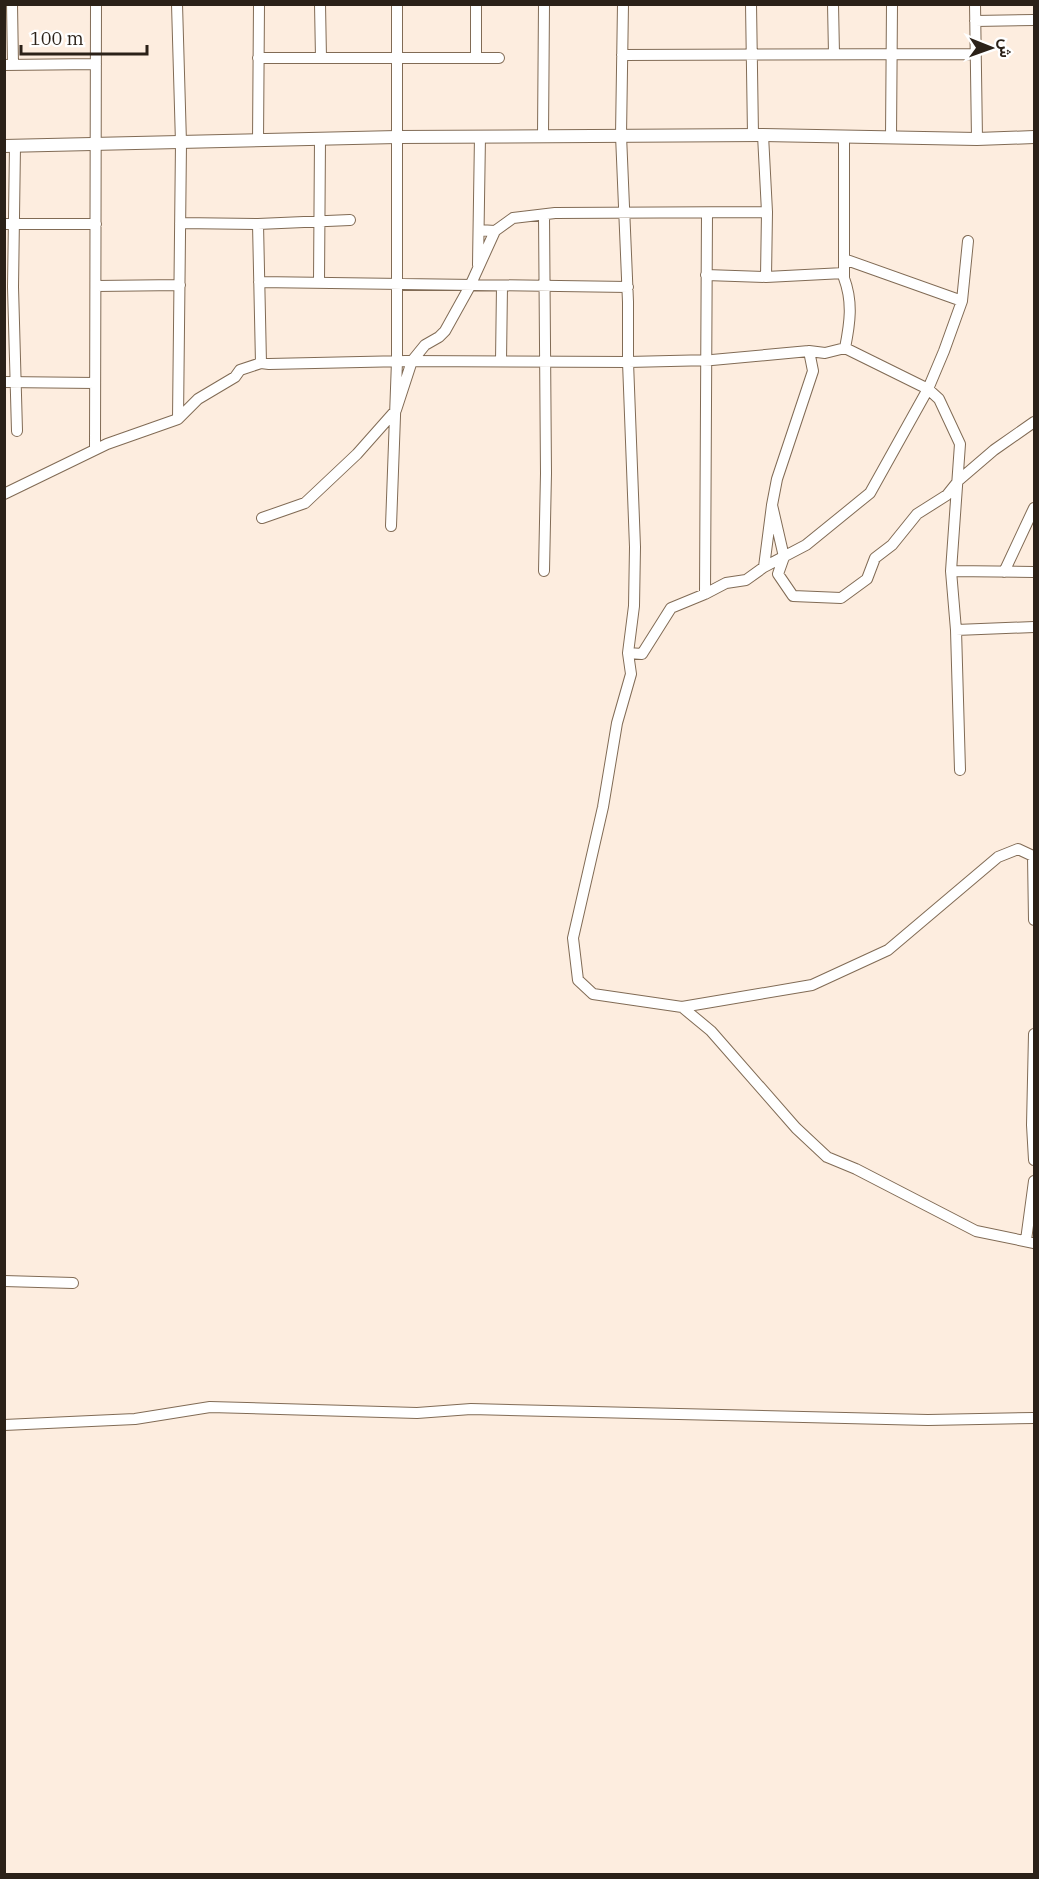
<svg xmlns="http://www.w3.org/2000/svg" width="1039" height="1879" font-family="'IBM Plex Serif',Vazirmatn,serif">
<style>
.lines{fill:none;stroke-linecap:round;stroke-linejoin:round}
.minor-casing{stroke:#816b55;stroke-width:12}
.major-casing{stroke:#816b55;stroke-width:14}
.minor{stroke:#fff;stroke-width:10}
.major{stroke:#fff;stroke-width:12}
</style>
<rect width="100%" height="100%" fill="#fdeddf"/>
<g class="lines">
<defs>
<path id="minor" d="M12,4l1,61
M177,4l4,139 -3,276
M320,4l1,54
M476,4v54
M623,4l-2,131 7,167v60l7,185 -1,59 -6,47 3,21 -14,49 -14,84 -30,131 5,42 15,14 89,13 29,24 85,97 31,29 29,12 120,62 58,12
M751,4l2,131
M833,4l1,50
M975,4l2,135
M975,21l59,-1
M622,55l354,-1
M258,58h241
M4,65l92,-1
M543,135l1,-131
M763,135l4,77 -1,65
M891,137l1,-133
M258,141l1,-137
M15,146l-2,141 4,144
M544,215l2,258 -2,98
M180,223l78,1 92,-4
M4,224h92
M258,224l3,139
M479,230l16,1 18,-13 42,-5 212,-1
M844,259l118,42
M478,265l2,-129
M706,275l60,2 78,-4
M259,282l369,5
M319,282l1,-143
M96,286l84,-1
M845,348l83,41 11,10 21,45 -9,127 5,59 4,140
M501,361l1,-75
M4,382l91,1
M95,449l1,-445
M4,494l103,-50 71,-25 20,-20 37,-22 5,-7 21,-7 8,1 137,-3 222,1 84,-2 97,-9 16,2 20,-5c5,-25 8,-46 -1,-70v-142
M772,505l12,52 -6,17 15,22 48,2 26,-19 8,-21 17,-13 25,-31 30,-19 12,-15 35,-30 40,-28
M262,518l43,-15 52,-49 39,-44 16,-49 13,-16 14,-8 6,-6 25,-45 25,-55
M391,526l6,-165v-357
M764,567l8,-62 5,-26 36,-108 -4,-20
M951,571l83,1
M1004,572l30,-64
M705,594l2,-381
M956,630l78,-3
M628,653l14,1 29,-46 34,-14 21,-11 20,-3 18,-13 42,-22 64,-52 58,-104 16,-38 18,-50 6,-60
M682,1007l130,-22 76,-35 110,-93 20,-8 15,7 1,64
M1034,1034l-2,91 2,35
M1026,1240l8,-59
M4,1281l69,2
M4,1425l131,-6 75,-12 207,6 54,-4 457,11 106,-2"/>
<path id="major" d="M4,146l393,-9 366,-2 214,4 57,-2"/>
</defs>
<use href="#minor" class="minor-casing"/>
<use href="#major" class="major-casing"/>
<use href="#minor" class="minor"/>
<use href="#major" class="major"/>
</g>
<rect width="1039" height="1879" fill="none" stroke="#2b2118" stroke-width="12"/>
<g transform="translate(991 48) rotate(91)" stroke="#ffffff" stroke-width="4.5" paint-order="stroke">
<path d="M0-4.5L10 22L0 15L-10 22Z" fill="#2b2118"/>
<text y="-9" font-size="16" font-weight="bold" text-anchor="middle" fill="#2b2118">ش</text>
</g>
<path d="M21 45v9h126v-9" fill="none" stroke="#2b2118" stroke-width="3"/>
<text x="30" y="45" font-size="18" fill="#2b2118" stroke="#ffffff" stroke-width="4.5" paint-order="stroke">100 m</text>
</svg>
